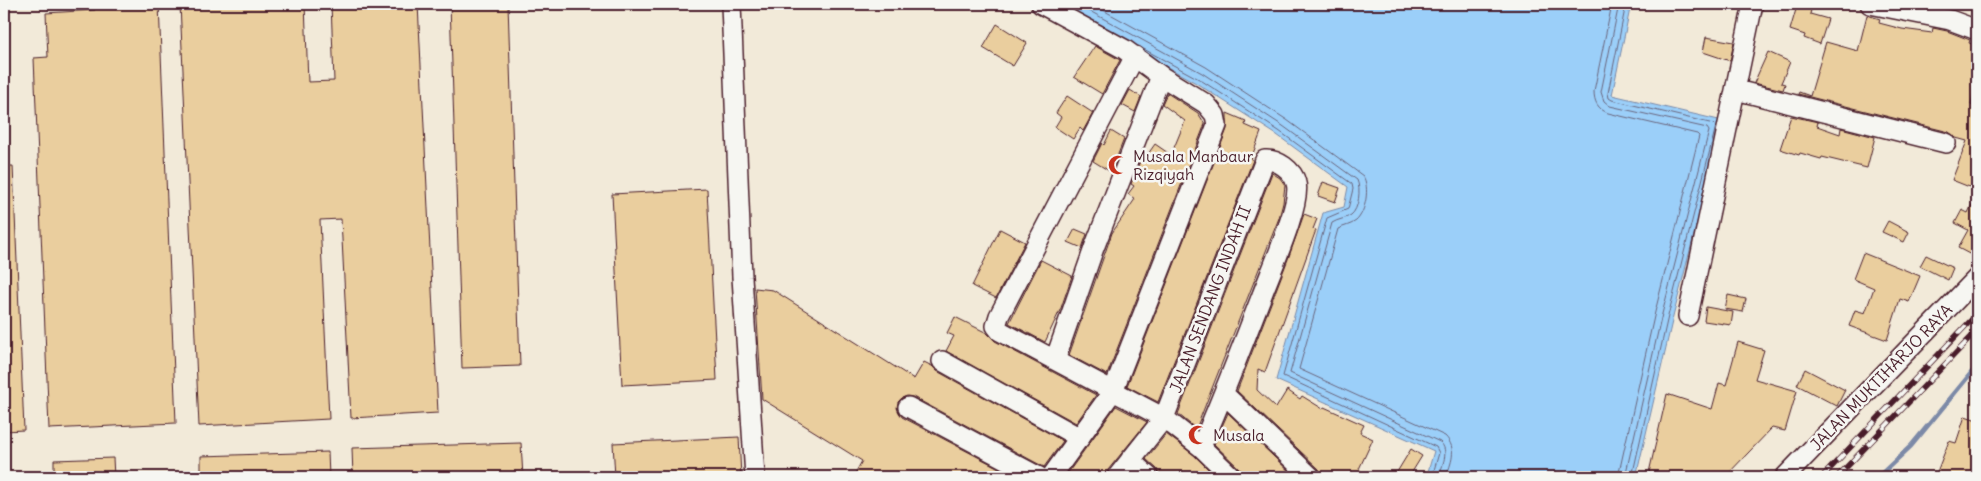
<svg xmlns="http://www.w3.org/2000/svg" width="1981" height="481" font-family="Delius,sans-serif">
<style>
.water{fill:#9bcff9;stroke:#7b89a7}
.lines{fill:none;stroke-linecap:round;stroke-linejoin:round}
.shore{stroke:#6a657d;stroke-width:1}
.stream{stroke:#7b89a7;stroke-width:4.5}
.building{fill:#eace9e;stroke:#4a1f2b}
.minor-casing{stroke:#4a1f2b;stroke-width:22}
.minor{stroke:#f6f6f2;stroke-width:19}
.rail-casing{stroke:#4a1f2b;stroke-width:5.5}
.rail{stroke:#f6f6f2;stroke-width:4;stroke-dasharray:11;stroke-linecap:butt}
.labels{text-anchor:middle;stroke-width:5;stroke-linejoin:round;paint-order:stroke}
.poi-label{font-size:16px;fill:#4a1f2b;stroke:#f6f6f2;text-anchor:start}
.street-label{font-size:16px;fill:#4a1f2b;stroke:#f6f6f2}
</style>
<rect width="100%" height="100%" fill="#f2ead9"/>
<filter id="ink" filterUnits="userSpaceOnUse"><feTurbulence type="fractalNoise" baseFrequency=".02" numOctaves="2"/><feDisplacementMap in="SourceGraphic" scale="10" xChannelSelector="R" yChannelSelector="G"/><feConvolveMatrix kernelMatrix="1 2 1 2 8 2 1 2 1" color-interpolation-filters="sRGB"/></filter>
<g filter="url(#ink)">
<path class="water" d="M1054,4h577l-19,91 111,26 -50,196 -37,160h-206l-3,-2 7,-24 -158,-71 47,-167 21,-6 4,-20 -71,-52 -81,-52z"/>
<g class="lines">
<path class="shore" d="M1077,4l125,69 81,53 74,54c4,9 2,29 -6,35 -5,4 -13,4 -19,8l-42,150 150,69c10,9 2,23 -1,35
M1092,4l114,63 81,53 76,56c7,11 3,36 -7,45 -5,4 -12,5 -18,8l-39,140 146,67c13,13 6,27 1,41
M1612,4l-18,87c0,11 4,18 14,22l89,21 2,2 -44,176 -37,165
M1619,4l-18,88 3,9 6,5 97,22 2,3 -47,183 -37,163
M1626,4l-18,89 1,5 3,2 102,24 2,2 -48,190 -36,161
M1140,47l59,32 80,52 73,53 1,5 -5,20 -21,9 -44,158 153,71 3,6 -7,24"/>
<path class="stream" d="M1878,477l33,-31 66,-80"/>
</g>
<path class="building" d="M95,4h64l17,419 -127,6 -15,-371 14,-1 -2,-44 49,-3z
M180,4h125l3,78 26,-1 -3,-77h87l20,409 -87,5 -10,-199 -21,1 9,199 -130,7z
M450,4h58l12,362 -58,2z
M1797,6l14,4 -1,4 18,5 -8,25 -16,-6 1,-3 -15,-5z
M1867,15l13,4 -1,4 23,6 30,4 1,-5 14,3 23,9 -1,3 8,2v35l-6,24 6,2v84l-25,-10 15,-39 -11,-3 -7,-6 -151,-38 1,-2 11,4 16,-54 32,9z
M997,24l30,19 -14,23 -30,-18z
M1706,37l28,5 -4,19 -27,-9z
M1095,46l25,14 -18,34 -28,-17z
M1768,52l22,10 -9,21 4,1 -2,6 -29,-7z
M1130,90l11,7 -6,15 -13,-7z
M1167,93l31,20 7,11 -98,251 -38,-20 43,-122 23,-34 -7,-5 6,-8 -3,-2 13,-33 4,3 7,-10 16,11 14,-34 -23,-17z
M1067,96l26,17 -10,18 -3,-3 -7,11 -18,-12 6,-10 -5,-4z
M1227,113l19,8 -1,4 16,7 -10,27 2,1 -95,242 -31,-16 100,-257z
M1791,116l27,6 -1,4 23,8 1,-6 34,9 -8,31 -45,-11 -1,2 -21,-6 -1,2 -19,-6z
M1111,131l13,8 -13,33 -18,-11 9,-18 2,2z
M4,166h9l11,264 -20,1z
M1272,173l8,5 5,7 -2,18 -4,15 -83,211 -18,-15z
M1323,182l17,6 -5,14 -17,-6z
M707,189l10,191 -95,5 -10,-191z
M1977,194v64l-19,-10 10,-18 -13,-7 7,-13 6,3z
M1304,214l13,5 -4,10 3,1 -51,142 -7,-3 -1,21 19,18 11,-18 13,9 2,-3 21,13 1,-2 40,18 -4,8 13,6 -14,30 8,8h-45l-3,-8 -82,-78 51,-132z
M1888,221l21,11 -5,10 -22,-10z
M1000,229l25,13 -29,56 -24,-12z
M1075,229l12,5 -5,14 -14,-6z
M1863,253l57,23 -11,26 -9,-3 -13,41 -38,-14 6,-16 10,3 9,-25 -21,-9z
M1926,255l27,13 -5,12 -28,-14z
M1041,260l31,16 -11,32 -16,34 -36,-19z
M755,288l18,2 141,89 10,-17 8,4 5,5 126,70 -19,26 -131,-70 -6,-1 -5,2 -4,4 -1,6 5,9 114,60h-163l9,-16 -100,-62z
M1728,295l18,4 -3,13 -18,-3z
M1706,307l27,5 -2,13 -27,-4z
M955,317l32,16 8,8 101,54 -20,28 -130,-72 8,-15 -7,-3z
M1738,342l26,8 -9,29 42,12 -12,40 -13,-3 -47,49h-77l19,-83 45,15 7,-26 7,2z
M1805,369l40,21 -8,16 -40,-21z
M1116,406l31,16 -39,48 -2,7h-41z
M1228,413l67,64h-52l-3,-8 -26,-25z
M1965,416l12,4v38l-6,19h-36l14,-36 7,2z
M1166,434l28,21 22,22h-56l-3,-8 -11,-10z
M739,437l2,40h-126l-2,-34z
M521,443l2,34h-170l-1,-29z
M1411,449l11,7 -13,21h-15z
M328,452l1,25h-128v-21z
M113,458l1,19h-60v-17z"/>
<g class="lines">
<defs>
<path id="minor" d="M731,4l11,273 13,200
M1041,4l83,45 37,27 45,28 9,11 2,10 -104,266 -62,86
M1870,4l80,16 27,10
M1135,56l-136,260 -3,10 4,5 164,87 37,29 31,30
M1736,90l210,53
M1688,316l65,-312
M1055,360l39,-112 67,-172
M942,361l138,77
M1224,394l87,83
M908,407l131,70
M1130,460l19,17
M1117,477l47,-59 101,-258c12,-1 28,10 31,23 6,19 -26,90 -34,112 -20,51 -39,102 -61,152
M1785,477l192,-199"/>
</defs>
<use href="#minor" class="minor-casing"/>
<use href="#minor" class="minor"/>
<defs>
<path id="rail" d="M1822,477l155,-163
M1837,477l140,-146"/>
</defs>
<use href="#rail" class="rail-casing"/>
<use href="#rail" class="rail"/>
</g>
</g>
<defs>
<symbol id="mosque-bare" viewBox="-9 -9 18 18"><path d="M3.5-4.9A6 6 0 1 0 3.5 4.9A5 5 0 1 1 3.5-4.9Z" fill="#c8321e" stroke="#f6f6f2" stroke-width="2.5" paint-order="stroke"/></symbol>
</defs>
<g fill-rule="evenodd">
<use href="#mosque-bare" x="1104" y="151" width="28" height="28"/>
<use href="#mosque-bare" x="1184" y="421" width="28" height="28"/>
</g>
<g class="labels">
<g class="poi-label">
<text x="1133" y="162">Musala Manbaur<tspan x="1133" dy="18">Rizqiyah</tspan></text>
<text x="1213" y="441">Musala</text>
</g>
<g class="street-label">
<text transform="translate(1210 299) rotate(-69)" y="6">JALAN SENDANG INDAH II</text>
<text transform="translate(1881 377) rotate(-46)" y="6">JALAN MUKTIHARJO RAYA</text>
</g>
</g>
<rect width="1981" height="481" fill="none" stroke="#f6f6f2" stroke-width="20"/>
<rect x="10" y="10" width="1961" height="461" fill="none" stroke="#4a1f2b" stroke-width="2" filter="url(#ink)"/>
</svg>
